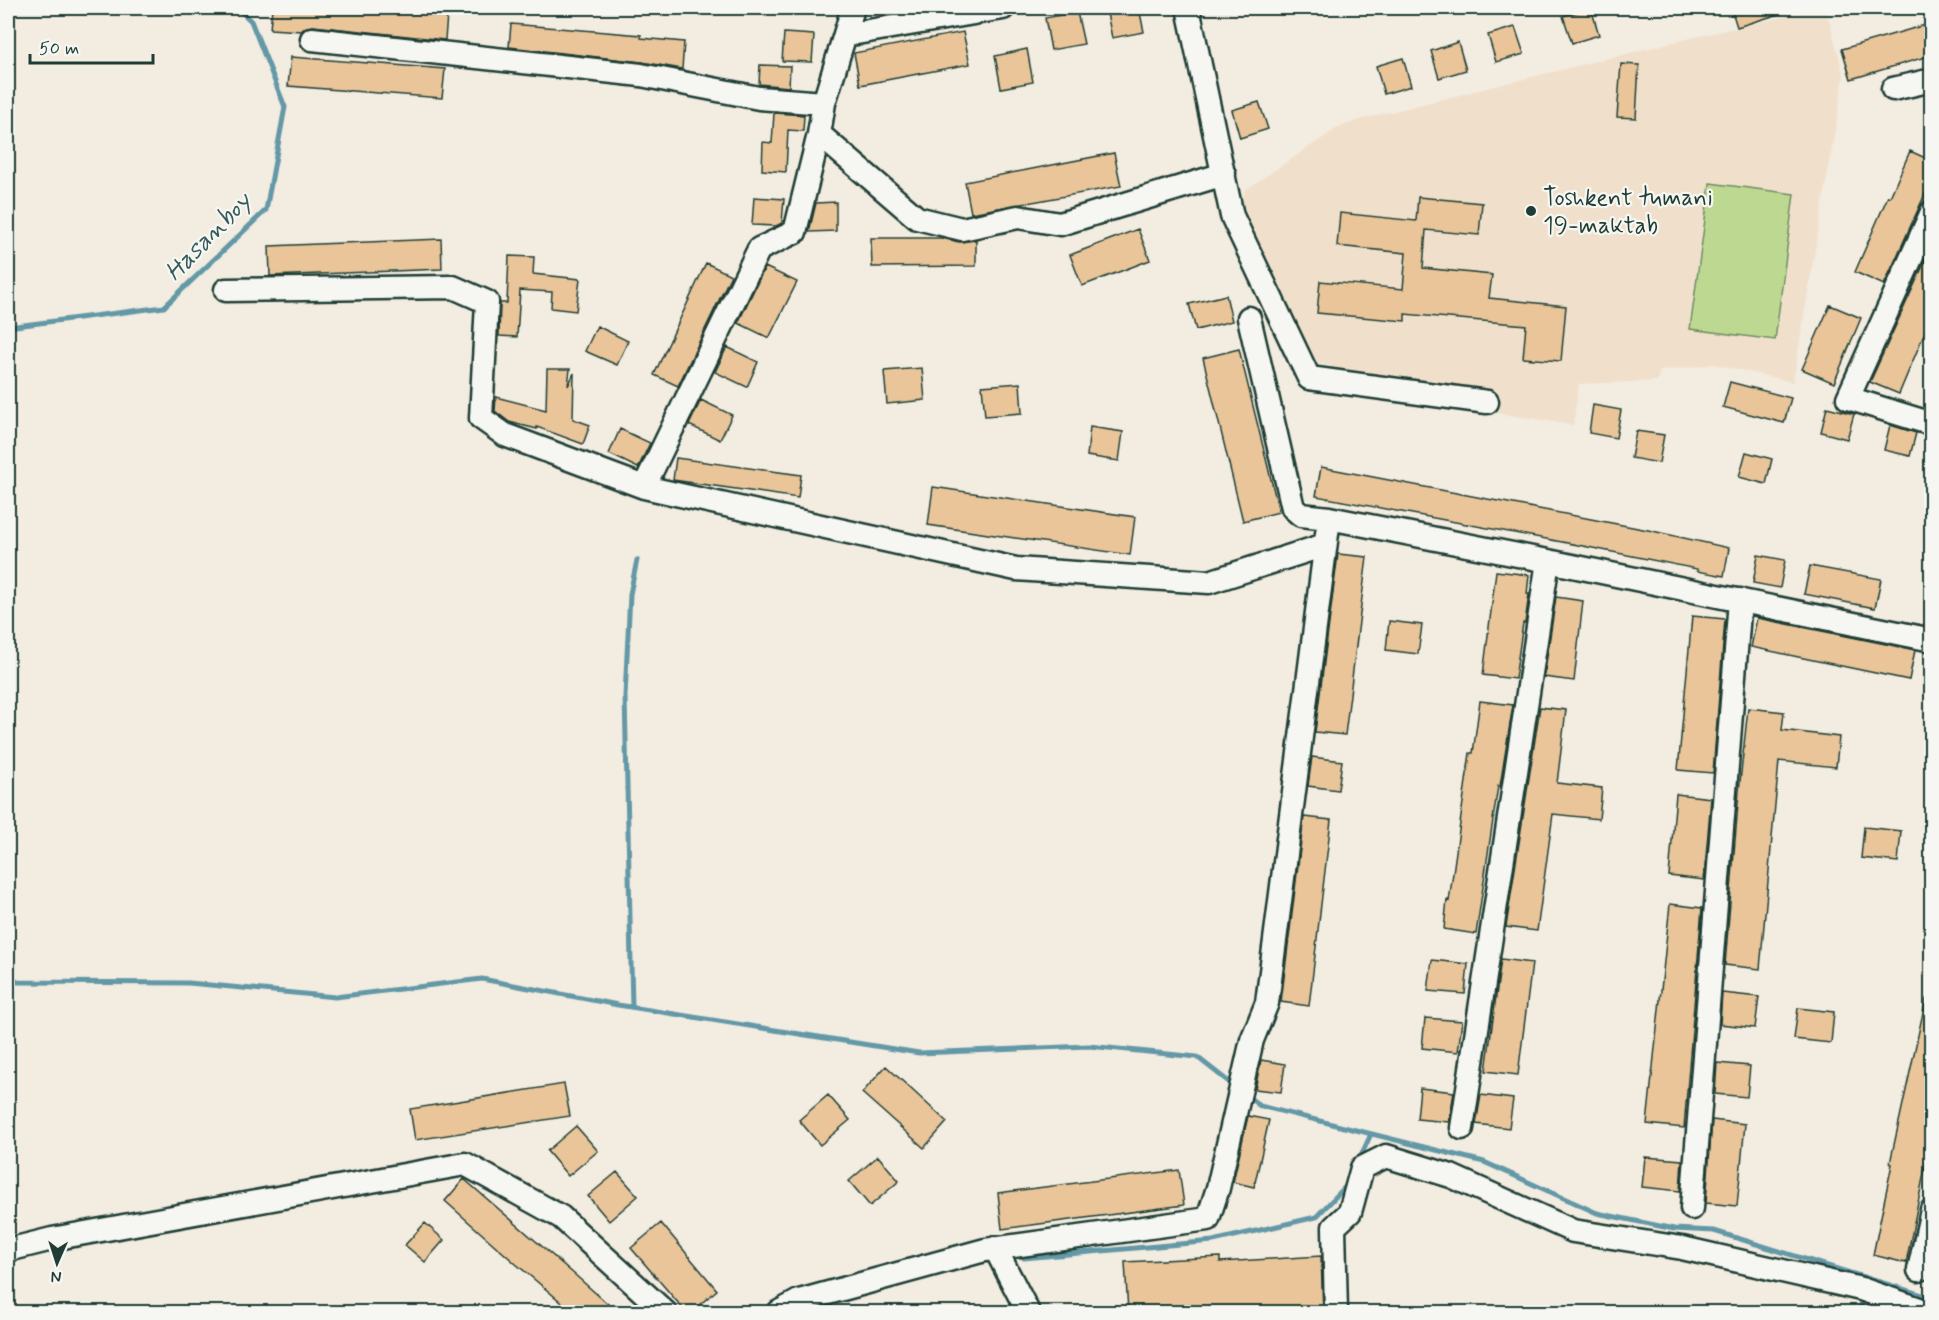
<svg xmlns="http://www.w3.org/2000/svg" width="1939" height="1320" font-family="Mynerve,sans-serif">
<style>
.built{fill:#f0e0cb}
.green{fill:#bdd991;stroke:#6e8b62;stroke-width:1.5}
.lines{fill:none;stroke-linecap:round;stroke-linejoin:round}
.stream{stroke:#6498a7;stroke-width:5}
.building{fill:#e9c599;stroke:#1f3d34;stroke-width:1.5}
.minor-casing{stroke:#1f3d34;stroke-width:27}
.minor{stroke:#f6f6f2;stroke-width:22}
.poi-dot{fill:#1f3d34;stroke:#f6f6f2;stroke-width:2}
.labels{text-anchor:middle;stroke-width:4.5;stroke-linejoin:round;paint-order:stroke}
.poi-label{font-size:24px;fill:#1f3d34;stroke:#f6f6f2;text-anchor:start}
.water-label{font-size:26px;font-style:italic;fill:#365b5a;stroke:#f6f6f2}
</style>
<rect width="100%" height="100%" fill="#f3ece0"/>
<filter id="ink" filterUnits="userSpaceOnUse"><feTurbulence type="fractalNoise" baseFrequency=".0167" numOctaves="2"/><feDisplacementMap in="SourceGraphic" scale="12" xChannelSelector="R" yChannelSelector="G"/><feConvolveMatrix kernelMatrix="1 2 1 2 8 2 1 2 1" color-interpolation-filters="sRGB"/></filter>
<g filter="url(#ink)">
<path class="built" d="M1822,8h4l18,68 -51,306 -79,-18 -54,7 -3,10 -78,3 -6,41 -245,-39 3,-20 -17,-3 -74,-146v-12l5,-15 94,-63 27,-9 304,-75z"/>
<path class="green" d="M1710,183l84,11 -19,146 -85,-11z"/>
<g class="lines">
<path class="stream" d="M8,327l156,-20 102,-97 19,-103 -34,-86 -14,-13
M8,978l10,4 171,1 146,14 147,-18 136,26 301,48 170,-7 108,11 37,29
M632,1007l-7,-311 5,-102 7,-34
M1246,1095l14,11 224,56 113,51 77,16 40,2 218,67
M1359,1160l12,-26
M1024,1258l189,-17 103,-24 33,-34
M1859,1312l4,-15"/>
</g>
<path class="building" d="M272,8h93l82,7 -2,25 -132,-14 -7,1 -5,4 -31,-2z
M1106,8h33l5,24 -32,6z
M1591,8l8,27 -27,8 -9,-27z
M1731,8h58v3l-52,16z
M1077,12l7,32 -33,6 -6,-32z
M1932,23v32l-81,24 -9,-30z
M511,24l130,11v3l43,4 -2,27 -40,-7 -133,-15z
M1515,27l9,27 -28,8 -8,-27z
M963,32l7,32 -110,21 -6,-32z
M784,33l30,2 -2,27 -30,-1z
M1458,42l8,28 -27,8 -8,-27z
M1027,49l6,33 -32,6 -6,-32z
M291,57l154,12 -3,29 -154,-12z
M1403,58l8,28 -27,8 -8,-28z
M1621,64l18,1 -3,53 -19,-1z
M760,65l30,1 -1,21 -30,-3z
M1259,102l9,27 -28,9 -8,-28z
M774,113l30,2 -1,16 -15,-1 -2,42 -24,-2 1,-28 9,1z
M1910,151l22,10v33l-6,-2 -42,93 -29,-13 33,-76 2,1z
M1114,153l7,33 -150,27 -6,-31z
M754,197l30,2 -2,24 -6,3 -24,-1z
M1418,197l64,6 -3,32 -53,-5 -3,38 69,7 -3,23 77,8 -5,55 -38,-3 3,-33 -121,-11v7l-88,-8 3,-32 83,8 3,-36 -69,-7 3,-33 76,8z
M836,202v29l-27,1 7,-29z
M1138,229l12,31 -68,26 -12,-31z
M871,238h70l18,4 17,-2v26l-104,1z
M441,239l1,30 -172,7 -1,-30z
M1932,246v69l-33,79 -29,-12z
M509,256l25,1 -1,17 47,5 -4,32 -25,-3 1,-16 -32,-2 -3,47 -18,-1 1,-33h7z
M706,263l25,12 -53,111 -24,-11z
M765,267l32,15 -28,56 -31,-15z
M1226,295l6,26 -36,9 -7,-26z
M1830,305l31,13 -27,65 -32,-14z
M597,326l31,15 -11,24 -32,-14z
M727,347l31,15 -11,25 -32,-15z
M1239,349l40,163 -36,9 -40,-163z
M922,368l3,32 -38,4 -3,-33z
M547,369h23l-2,17 6,-13 -1,46 17,6 -7,19 -46,-17v2l-28,-7 -14,-11 1,-14 50,13z
M1730,382l61,16 -7,25 -61,-16z
M1020,383l2,30 -37,3 -3,-30z
M701,400l31,15 -12,25 -31,-15z
M1593,405l28,5 -5,28 -27,-5z
M1827,407l27,7 -7,25 -26,-7z
M1890,425l26,8 -6,23 -26,-6z
M1090,427l33,5 -4,29 -32,-5z
M620,429l30,14 -12,25 -29,-14z
M1636,431l28,4 -5,28 -28,-5z
M1746,452l26,7 -6,25 -27,-7z
M676,458l125,17 -3,23 -125,-18z
M1321,467l327,63 81,18 -5,28 -27,-5v-2l-119,-24 -262,-49z
M933,487l202,30 -5,38 -202,-30z
M1338,554l29,3 -22,178 -30,-3z
M1758,555l27,5 -5,28 -27,-5z
M1810,566l71,13 -6,29 -71,-14z
M1496,571l33,4 -2,19h2l-4,29h-2l-8,56 -32,-4z
M1556,597l27,4 -9,80 -30,-4z
M1692,616l33,3 -12,154 -35,-3z
M1757,618l158,32 -6,30 -158,-33z
M1389,621l33,4 -4,29 -32,-4z
M1480,701l33,4 -13,81h-2l-22,148 -32,-5 3,-29 2,1 21,-148h3z
M1540,707l26,3 -9,73 45,5 -3,31 -46,-5 -16,117 -31,-4z
M1748,708l36,4 -2,18 57,7 -3,30 -57,-6 -19,208 -35,-4 14,-174z
M1312,757l30,4 -4,29 -30,-4z
M1676,794l35,4 -7,82 -35,-4z
M1304,817l27,3 -22,186 -28,-4z
M1864,827l37,4 -3,31 -37,-4z
M1670,904l32,4 -18,220 -37,-4z
M1501,959l31,4 -14,112 -32,-4z
M1432,960l36,4 -3,30 -37,-3z
M1722,993l37,4 -4,31 -35,-4z
M1926,999h6v134l-26,130 -33,-8 19,-91 -2,-1z
M1798,1008l36,4 -3,31 -37,-4z
M1425,1018l37,3 -4,31 -36,-4z
M1261,1060l24,4 -4,28 -26,-3z
M1717,1063l33,3 -3,31 -32,-3z
M886,1066l61,56 -23,26 -62,-55z
M564,1084l6,32 -155,24 -5,-31z
M1420,1088l34,4 -5,30 -32,-3z
M828,1095l22,25 -30,25 -21,-25z
M1481,1095l32,4 -4,29 -33,-4z
M1248,1116l21,4 -15,67 -21,-5z
M1712,1120l33,4 -8,82 -31,-3z
M576,1126l22,25 -30,25 -21,-25z
M878,1156l21,25 -29,25 -21,-25z
M1645,1157l37,3 -2,31 -38,-4z
M1179,1170l5,35 -182,24 -4,-36z
M617,1172l21,24 -29,25 -21,-25z
M464,1179l110,95 43,38h-44l-57,-48 -71,-63z
M425,1223l19,17 -19,22 -20,-17z
M661,1223l56,67 -26,22h-5l-55,-64z
M1321,1256l2,56h-195l-3,-50 95,-5v5z"/>
<g class="lines">
<defs>
<path id="minor" d="M1188,8l44,208 77,162 178,24
M845,35l158,-27
M312,39l329,36 118,23 65,5
M1893,89l39,-9
M819,134l98,84 45,11 56,-12 42,7 164,-50
M1932,212l-84,186 84,26
M226,290l227,-3 34,15 -6,116 24,17 139,52 372,82 193,13 116,-37
M1249,318l44,190 8,7 28,3 219,43 384,79
M644,487l115,-238 36,-17 24,-98 5,-31 29,-95
M1462,1128l86,-567
M1692,1208l48,-608
M995,1248l33,64
M8,1250l44,-11 413,-75 96,53 104,95
M1919,1270l13,-60
M779,1312l20,-11 186,-51 223,-31 10,-31 34,-148 15,-37 62,-485
M1336,1312l-2,-85 16,-15 12,-44 24,-12 65,20 122,55 109,17 179,41 67,23"/>
</defs>
<use href="#minor" class="minor-casing"/>
<use href="#minor" class="minor"/>
</g>
</g>
<circle class="poi-dot" cx="1531" cy="211" r="6"/>
<g class="labels">
<g class="poi-label">
<text x="1543" y="205">Toshkent tumani<tspan x="1543" dy="28">19-maktab</tspan></text>
</g>
<g class="water-label">
<text transform="translate(207 236) rotate(-46)" y="9">Hasanboy</text>
</g>
</g>
<rect width="1939" height="1320" fill="none" stroke="#f6f6f2" stroke-width="30"/>
<rect x="15" y="15" width="1909" height="1290" fill="none" stroke="#1f3d34" stroke-width="2" filter="url(#ink)"/>
<g transform="translate(57 1263) rotate(183)" stroke="#f6f6f2" stroke-width="4.5" paint-order="stroke">
<path d="M0-4.5L10 22L0 15L-10 22Z" fill="#1f3d34"/>
<text y="-9" font-size="16" font-weight="bold" text-anchor="middle" fill="#1f3d34">N</text>
</g>
<path d="M30 54v9h123v-9" fill="none" stroke="#1f3d34" stroke-width="3"/>
<text x="39" y="54" font-size="18" fill="#1f3d34" stroke="#f6f6f2" stroke-width="4.5" paint-order="stroke">50 m</text>
</svg>
